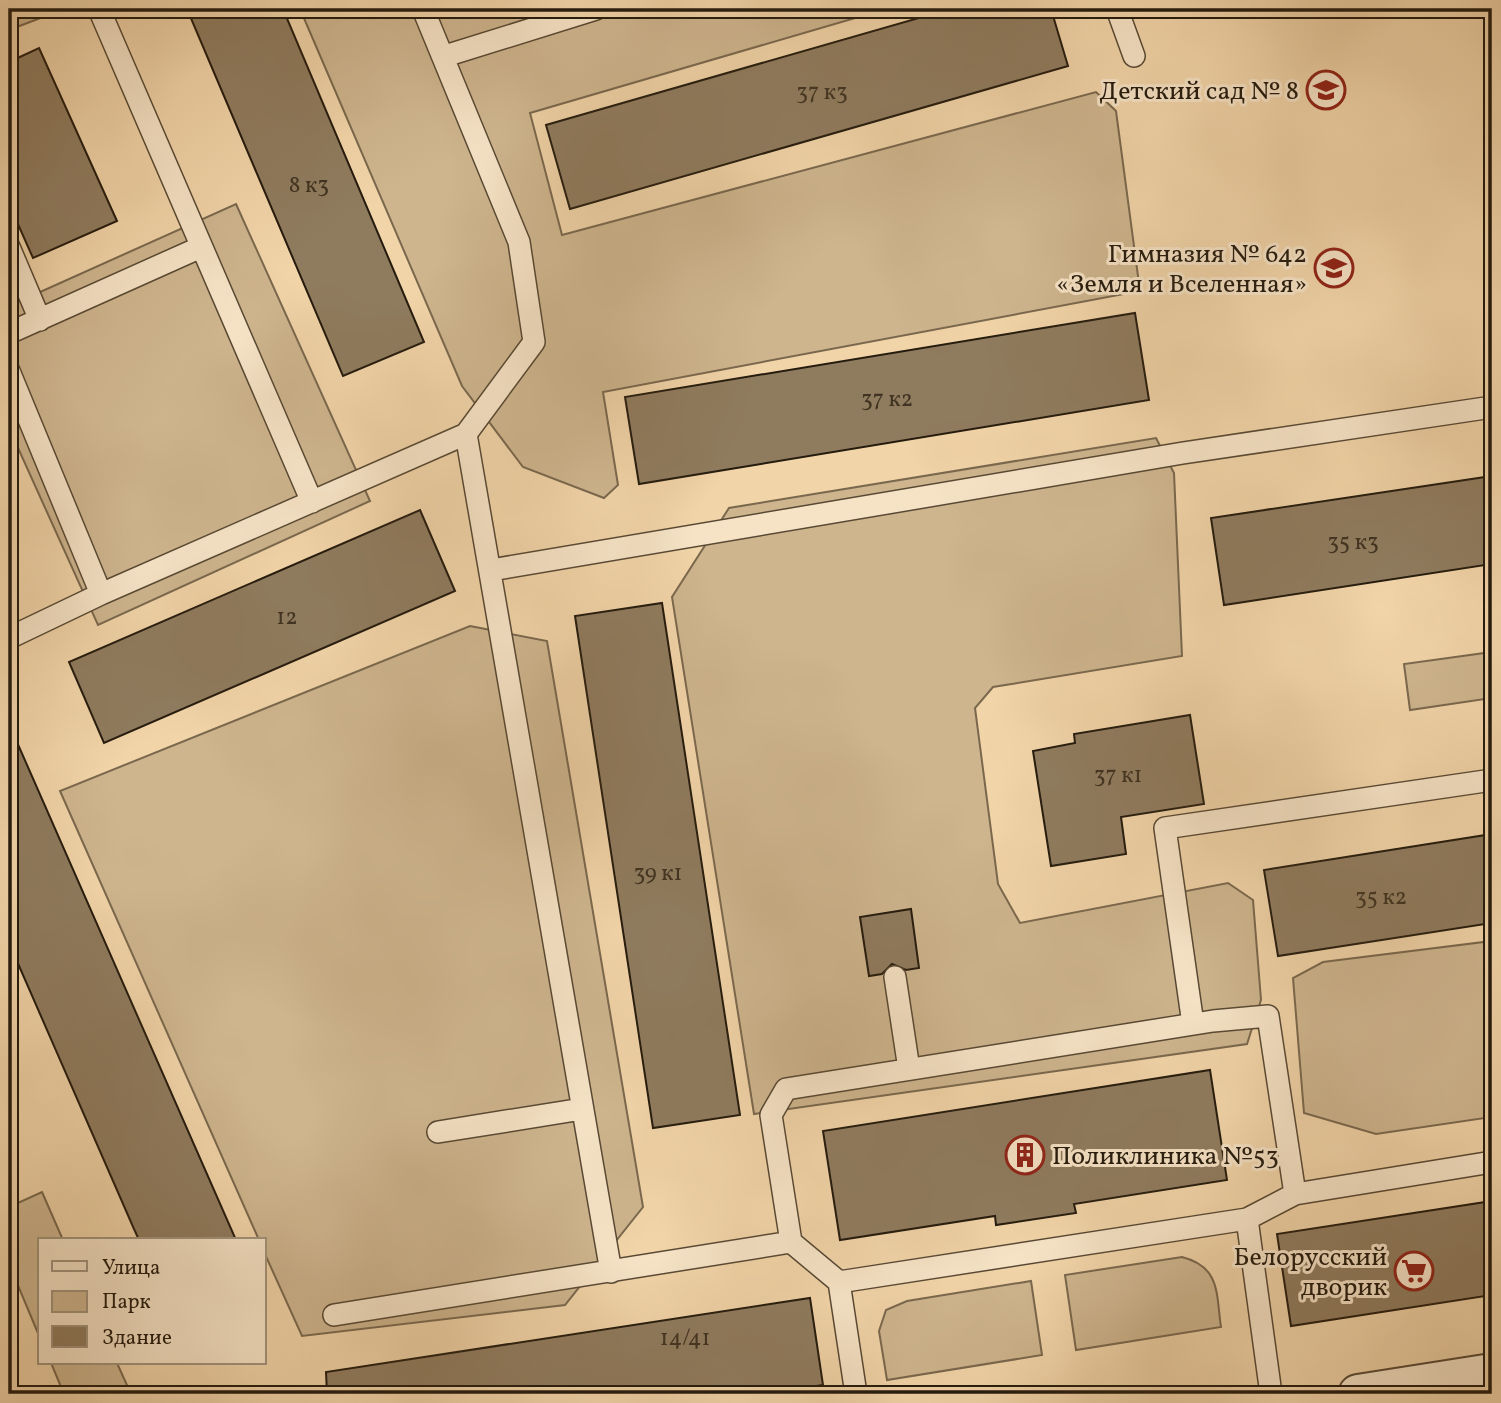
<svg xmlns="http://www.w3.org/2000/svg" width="1501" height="1403" font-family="Vollkorn,serif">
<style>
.green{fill:#ceb58e;stroke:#7a684e;stroke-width:2}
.building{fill:#8f7b5e;stroke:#251b0e;stroke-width:2}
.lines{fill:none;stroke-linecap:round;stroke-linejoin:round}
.lane-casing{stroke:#584934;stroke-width:24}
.street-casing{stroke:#584934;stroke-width:42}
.lane{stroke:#f6e3c6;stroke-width:21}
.street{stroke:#f6e3c6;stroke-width:38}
.labels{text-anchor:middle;stroke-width:6;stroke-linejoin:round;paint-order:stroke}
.number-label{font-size:23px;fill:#403322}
.poi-label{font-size:26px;fill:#251b0e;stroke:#f6e3c6;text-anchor:end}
</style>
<rect width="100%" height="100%" fill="#f1d4a8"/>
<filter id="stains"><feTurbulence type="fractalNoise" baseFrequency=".00286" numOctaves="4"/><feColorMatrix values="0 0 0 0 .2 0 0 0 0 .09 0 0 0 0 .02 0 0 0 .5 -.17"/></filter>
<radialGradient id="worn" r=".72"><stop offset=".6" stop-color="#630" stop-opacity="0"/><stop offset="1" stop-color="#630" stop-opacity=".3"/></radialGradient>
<path class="green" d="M9,9h55l-55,21z
M300,9h586l-356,104 32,122 534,-143 20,19 24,180 -537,101 15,93 -14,13 -81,-31 -61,-81z
M236,204l134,297 -272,124 -89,-197v-122z
M1156,438l18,35 8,183 -189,31 -18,21 23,176 22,39 208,-40 25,17 8,100 -14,44 -493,70 -82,-517 57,-89z
M470,626l77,15 96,566 -78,98 -263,31 -38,-84v-12h-5l-199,-449z
M1492,652v46l-82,12 -6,-46z
M1492,941v176l-116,17 -72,-21 -11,-135 30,-16z
M42,1192l21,48h-23v98l-31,-74v-57z
M1182,1257c39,10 34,37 39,70l-145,23 -11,-75z
M1031,1281l11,74 -155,25 -8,-49 7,-21 21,-9z
M51,1363h66l14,31h-67z"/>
<path class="building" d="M187,9h96l141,333 -81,34z
M950,9h101l17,57 -498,143 -24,-84z
M39,48l78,173 -84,37 -24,-54v-142z
M1135,313l14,87 -510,84 -14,-87z
M1492,476v88l-268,41 -13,-87z
M420,510l35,81 -351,152 -35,-81z
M662,603l78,512 -87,13 -78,-512z
M1190,715l14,89 -83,13 5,37 -75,12 -18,-115 42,-8 -1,-9z
M9,724l227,516h-97l-5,-11 -125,-286z
M1492,834v89l-214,33 -14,-86z
M911,909l8,59 -13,2 -14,-6 -10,10 -13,2 -9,-59z
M1210,1070l17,110 -153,24 2,9 -80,12 -1,-9 -155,24 -17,-109z
M1492,1201v94l-201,31 -14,-92z
M810,1298l13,87 -60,9h-436l-1,-22z"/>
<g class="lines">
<defs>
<path id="lane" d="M99,9l213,493
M1117,9l17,47
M445,56l151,-47
M9,247l31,73
M9,333l192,-86
M9,371l92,223
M466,434l145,838
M491,570l692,-117 309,-46
M9,638l92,-44 365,-160 68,-92 -15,-100 -96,-233
M895,977l14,92
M1193,1024l-28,-196 327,-48
M438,1132l144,-23
M1295,1194l197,-32
M791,1242l-20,-127 15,-26 427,-68 55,-5 27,178 -48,25
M839,1282l408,-63 24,175
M334,1315l457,-73 48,40 17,112"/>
<path id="street" d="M1358,1394l134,-21"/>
</defs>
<use href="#lane" class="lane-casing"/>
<use href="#street" class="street-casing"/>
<use href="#lane" class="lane"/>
<use href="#street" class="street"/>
</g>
<defs>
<symbol id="school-ring" viewBox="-11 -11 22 22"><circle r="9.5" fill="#f6e3c6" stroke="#8f2418" stroke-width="1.5"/><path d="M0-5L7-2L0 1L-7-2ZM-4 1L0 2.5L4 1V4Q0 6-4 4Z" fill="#8f2418"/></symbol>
<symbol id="building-ring" viewBox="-11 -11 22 22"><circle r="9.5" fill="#f6e3c6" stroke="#8f2418" stroke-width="1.5"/><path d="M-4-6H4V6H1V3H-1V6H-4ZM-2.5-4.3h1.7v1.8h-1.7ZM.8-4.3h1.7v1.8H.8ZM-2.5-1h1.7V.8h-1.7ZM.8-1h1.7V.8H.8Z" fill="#8f2418"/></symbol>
<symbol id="supermarket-ring" viewBox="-11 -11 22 22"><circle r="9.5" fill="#f6e3c6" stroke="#8f2418" stroke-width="1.5"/><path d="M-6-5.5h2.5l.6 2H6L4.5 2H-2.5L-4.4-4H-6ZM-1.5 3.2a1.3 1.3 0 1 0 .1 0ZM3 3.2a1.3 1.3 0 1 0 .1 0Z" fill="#8f2418"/></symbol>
</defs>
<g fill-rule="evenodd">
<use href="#school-ring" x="1304" y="68" width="44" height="44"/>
<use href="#school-ring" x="1312" y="246" width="44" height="44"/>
<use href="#building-ring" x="1003" y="1133" width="44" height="44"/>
<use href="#supermarket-ring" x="1392" y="1249" width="44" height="44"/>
</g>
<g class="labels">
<g class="number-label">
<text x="822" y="99">37 к3</text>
<text x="309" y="192">8 к3</text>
<text x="887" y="406">37 к2</text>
<text x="1353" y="549">35 к3</text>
<text x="287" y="624">12</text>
<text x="1118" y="782">37 к1</text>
<text x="658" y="880">39 к1</text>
<text x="1381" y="904">35 к2</text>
<text x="685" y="1345">14/41</text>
</g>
<g class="poi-label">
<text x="1299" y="99">Детский сад № 8</text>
<text x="1307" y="262">Гимназия № 642<tspan x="1307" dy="30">«Земля и Вселенная»</tspan></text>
<text x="1052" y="1164" text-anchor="start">Поликлиника №53</text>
<text x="1387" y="1265">Белорусский<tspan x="1387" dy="30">дворик</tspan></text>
</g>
</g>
<rect width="1501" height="1403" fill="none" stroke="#f1d4a8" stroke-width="35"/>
<rect x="10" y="10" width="1480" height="1382" fill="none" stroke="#251b0e" stroke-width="3.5"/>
<rect x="18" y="18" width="1466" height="1368" fill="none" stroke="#251b0e" stroke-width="2"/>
<rect x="38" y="1238" width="228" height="126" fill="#f6e3c6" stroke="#a2937c" stroke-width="2"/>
<rect x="52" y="1261" width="35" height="10" fill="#f6e3c6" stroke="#a2937c" stroke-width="2"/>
<text x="102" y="1274" font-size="21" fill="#251b0e">Улица</text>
<rect x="52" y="1291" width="35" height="21" fill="#ceb58e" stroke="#a2937c" stroke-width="2"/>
<text x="102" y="1308" font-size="21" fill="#251b0e">Парк</text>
<rect x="52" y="1326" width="35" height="21" fill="#8f7b5e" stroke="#a2937c" stroke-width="2"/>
<text x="102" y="1344" font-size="21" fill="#251b0e">Здание</text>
<rect width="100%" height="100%" filter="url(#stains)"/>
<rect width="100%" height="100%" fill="url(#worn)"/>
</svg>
